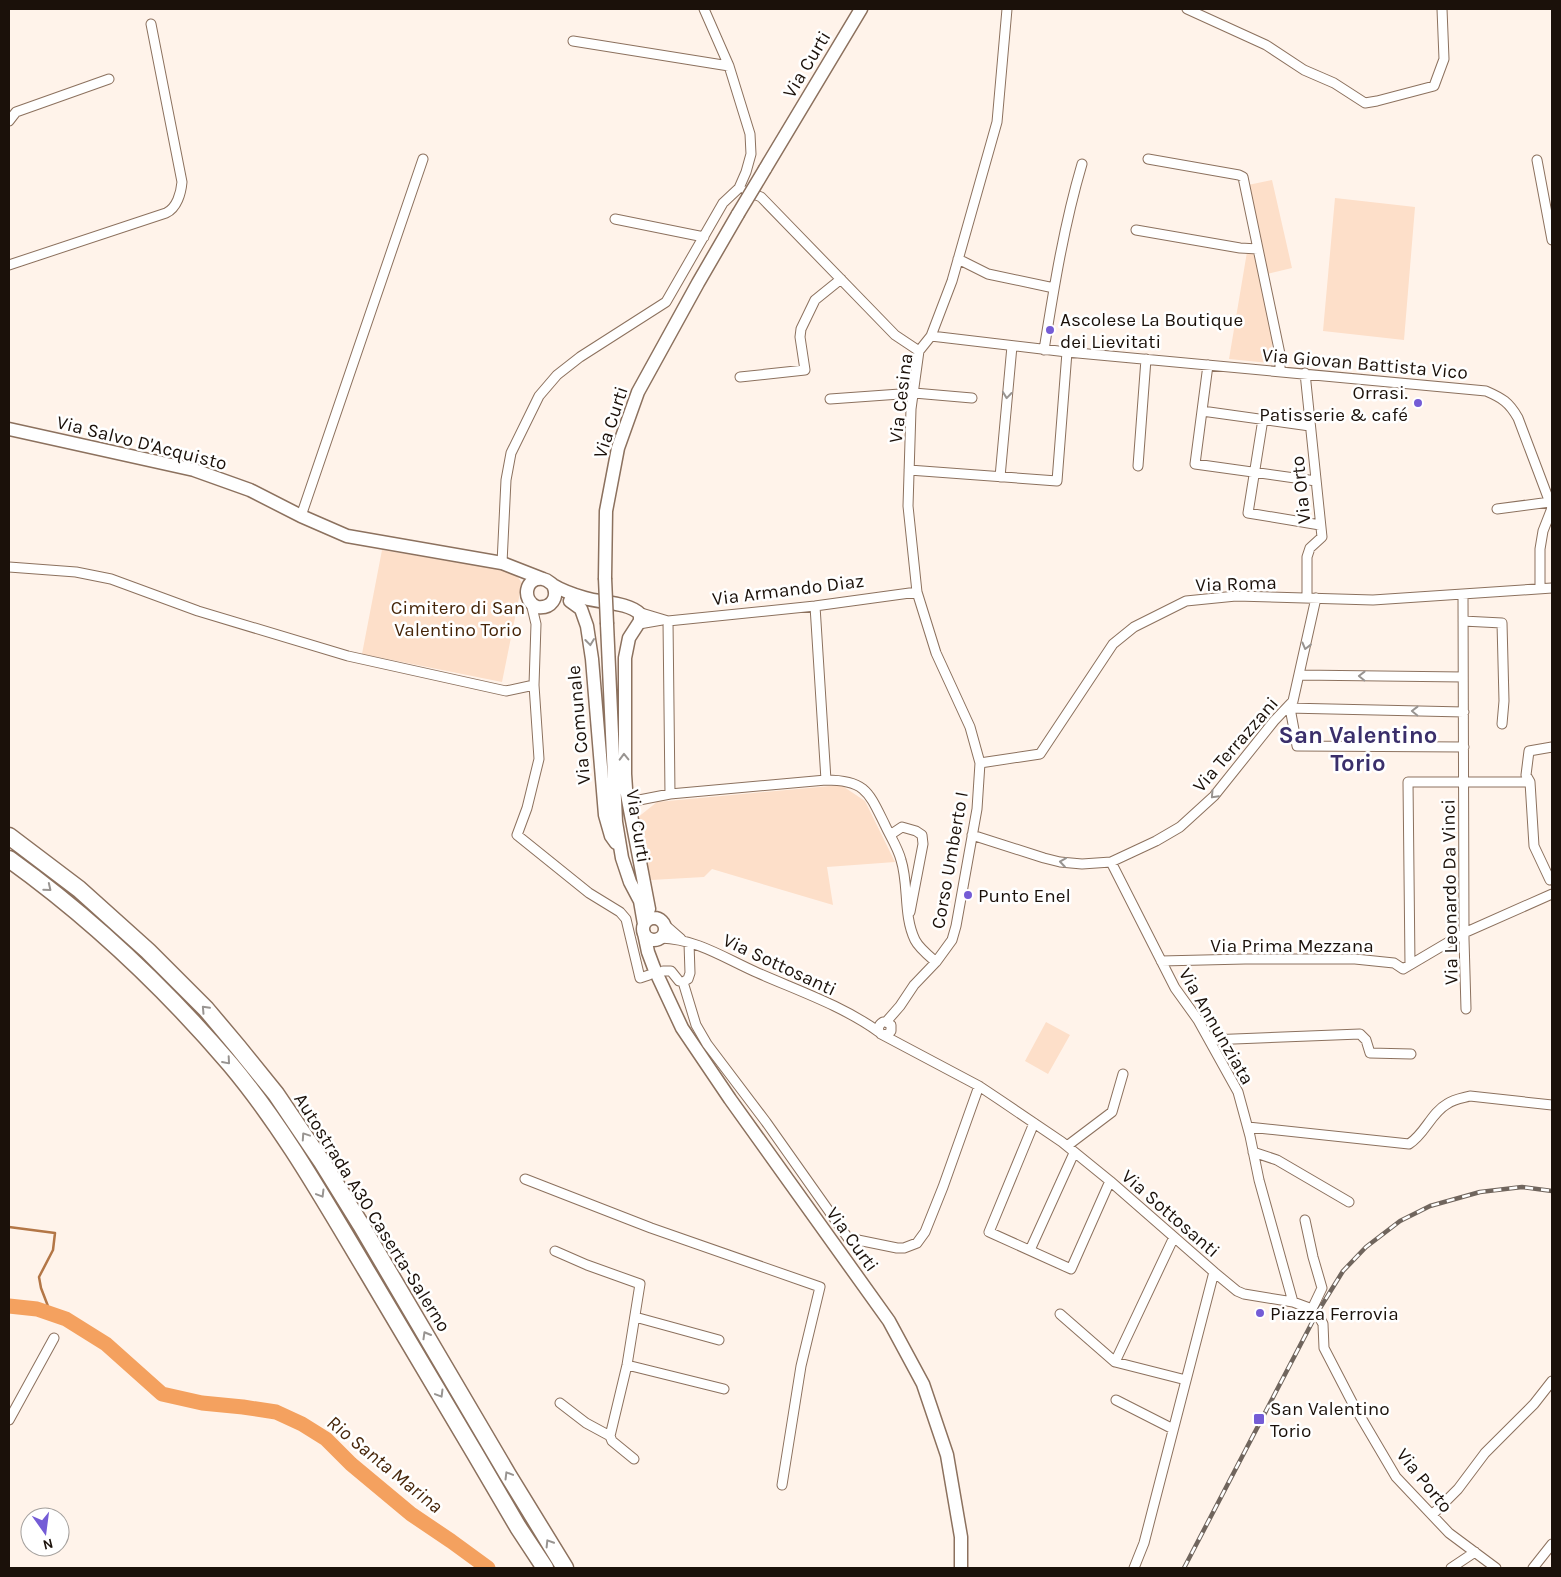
<svg xmlns="http://www.w3.org/2000/svg" width="1561" height="1577" font-family="Karla,sans-serif">
<style>
.green{fill:#fddfc9}
.lines{fill:none;stroke-linecap:round;stroke-linejoin:round}
.stream{stroke:#b37646;stroke-width:2.5}
.river{stroke:#f4a15f;stroke-width:15}
.street-casing{stroke:#8c715e;stroke-width:11}
.secondary-casing{stroke:#8c715e;stroke-width:15}
.highway-casing{stroke:#8c715e;stroke-width:19}
.street{stroke:#fff;stroke-width:9}
.secondary{stroke:#fff;stroke-width:12}
.highway{stroke:#fff;stroke-width:16}
.rail-casing{stroke:#70655d;stroke-width:4.5}
.rail{stroke:#fff;stroke-width:2.5;stroke-dasharray:8;stroke-linecap:butt}
.secondary-bridge-casing{stroke:#8c715e;stroke-width:15;stroke-linecap:butt}
.secondary-bridge{stroke:#fff;stroke-width:12}
.oneway{stroke:#989491}
.poi-dot{fill:#745cd6;stroke:#fff;stroke-width:2}
.labels{text-anchor:middle;stroke-width:5;stroke-linejoin:round;paint-order:stroke}
.street-label{font-size:19px;fill:#1b110a;stroke:#fff}
.poi-label{font-size:19px;fill:#1b110a;stroke:#fff;text-anchor:start}
.park-label{font-size:19px;fill:#462508;stroke:#fff}
.water-label{font-size:20px;font-style:italic;fill:#48270b;stroke:#fff}
.district-label{font-size:24px;font-weight:bold;fill:#3a2f6b;stroke:#fff}
</style>
<rect width="100%" height="100%" fill="#fff3ea"/>
<path class="green" d="M1272,180l20,88 -25,6 -19,-89z
M1335,198l80,9 -11,133 -81,-9z
M1247,252l10,1 16,85 -4,25 -40,-4z
M382,550l132,22 8,11 -20,99 -140,-28z
M841,785l24,16 30,61 -68,5 6,38 -121,-36 -8,8 -53,3 -14,-62 20,-16z
M1046,1022l24,13 -22,39 -23,-13z"/>
<g class="lines">
<path class="stream" d="M9,1227l46,6 -2,17 -14,27 2,11 10,26"/>
<path class="river" d="M9,1306l28,3 29,10 40,25 56,50 40,9 41,4 33,5 26,12 24,15 25,25 60,50 40,27 37,27"/>
<defs>
<path id="street" d="M1187,9l79,36 38,25 30,13 31,20 12,-2 57,-15 10,-27 -2,-50
M573,41l156,25
M9,121l7,-9 93,-33
M1148,159l91,16 4,2 37,177v17
M1537,160l15,80
M746,191l15,6 134,138 24,16
M615,219l89,18
M1136,230l104,18 18,1
M958,259l30,15 66,14
M9,265l157,-52c11,-5 15,-20 16,-31l-31,-158
M931,336l136,16 419,39c16,7 23,11 32,27l34,90 -9,23 -3,18v39
M1044,350c10,-63 20,-125 38,-186
M1208,365l-13,99 121,17
M1305,373l17,164 -12,11 -3,9v41
M740,377l65,-7 -5,-33 1,-8 14,-29 26,-21
M830,399l84,-6 58,5
M1202,411l108,15
M1263,419l-15,94 72,12
M1138,466l8,-107
M909,470l148,11 10,-129
M1000,477l12,-131
M1497,509l53,-7
M301,516l122,-357
M502,563l4,-83 5,-27 28,-57 18,-21 23,-18 86,-55 57,-99 16,-15 7,-16 5,-18 -1,-20 -21,-68 -25,-57
M9,567l67,5 35,7 87,32 150,45 158,35 28,-6
M1463,594l1,345 2,70
M531,603l5,21 -2,61 5,74 -12,49 -10,27 72,58 31,19 6,7 14,59 9,-3
M815,606l11,174
M638,612l30,9 147,-15 102,-14
M668,621l2,173
M1463,621l39,2 2,78 -2,23
M639,624l23,-4
M1299,675l164,2
M1287,708l177,4
M1290,708l7,38 167,1
M980,763l60,-9 73,-110 21,-17 52,-26 50,-5 137,4 179,-12
M629,802l41,-8 156,-14c40,0 43,13 59,45 5,11 13,23 16,35 8,25 2,55 14,80 4,8 14,16 21,22
M890,835l12,-8 14,4 6,4 1,9 -13,68
M972,835l72,23 16,4 22,2 29,-2 45,-21 24,-14 34,-31 60,-75 19,-20 23,-103
M1111,862l64,126 23,32 40,72 12,44 9,44 34,122
M1550,880l-16,-34 -4,-64 -4,-7 3,-24 23,-4
M665,925l16,14
M661,938c36,1 65,21 97,35 41,18 85,33 121,59
M1161,961l84,-2h110l39,4 9,6 61,-36 88,-39
M1410,965l-2,-183h122
M663,971h8l8,10 4,1 5,-3 2,-6 -1,-30
M683,982l13,43 11,19 59,78 82,116 49,10h7l13,-5 8,-11 18,-45 36,-101
M886,1022l14,-16 14,-21 22,-23 16,-22 4,-14 21,-117 3,-46 -10,-36 -34,-74 -19,-61 -9,-86 3,-97 8,-58 12,-15 21,-55 45,-159 10,-113
M883,1035l5,-1 3,-3v-6l-5,-3h-3c-5,3 -6,8 -2,12l98,52 21,14 62,42 48,39 104,91 -70,271 -10,25
M1209,1040l151,-6 6,6 4,13 41,1
M1034,1123l-45,109 82,37 39,-88
M1248,1127l161,17c16,-10 22,-31 38,-40 7,-5 16,-6 23,-8l82,9
M1067,1146l45,-34 11,-38
M1253,1152l24,8 72,42
M525,1179l126,49 169,59 -19,79 -19,119
M1305,1220l8,37 9,31 -10,21
M1030,1250l44,-97
M555,1251l32,14 53,19 -13,81 -17,71 2,5 22,18
M1214,1272l23,19 7,3 49,8 19,7 5,4 6,11 1,24 29,56 43,73 53,56 47,35
M1060,1314l55,48 71,18
M635,1317l84,23
M1115,1362l59,-125
M627,1365l97,24
M1116,1400l57,29
M560,1403l26,20 24,13
M9,1420l45,-82
M1432,1515l26,-26 27,-36 49,-49 18,-23
M1451,1568l24,-16
M1533,1568l19,-24"/>
<path id="secondary" d="M765,169l96,-160
M9,429l185,41 56,20 51,26 46,20 155,27 41,16
M605,578l1,-67 12,-63 20,-56 60,-109 40,-69
M553,585c6,13 -2,24 -16,22 -16,-7 -12,-30 6,-28 5,1 6,3 10,6 8,5 22,10 32,13 16,5 43,4 55,16v7l-11,17 -4,20v116l1,15 23,120
M570,601l11,8 6,17 5,33 13,156 6,21 5,7
M607,624l9,198 6,36 8,24 10,19 4,23
M643 929a11 11 0 1 1 22 0a11 11 0 1 1-22 0Z
M644,933l4,19 6,16 28,60 48,71 159,222 34,63 24,71 14,82v31"/>
<path id="highway" d="M9,836l70,53 69,62 58,58 32,38 38,47 46,68 39,63 147,250 57,93
M9,859c82,59 155,128 221,205 53,63 94,136 136,206 51,86 102,171 152,257l27,41"/>
</defs>
<use href="#street" class="street-casing"/>
<use href="#secondary" class="secondary-casing"/>
<use href="#highway" class="highway-casing"/>
<use href="#street" class="street"/>
<use href="#secondary" class="secondary"/>
<use href="#highway" class="highway"/>
<defs>
<path id="rail" d="M1184,1568l133,-255 26,-42 23,-24 34,-26 30,-15 50,-14 42,-5 30,4"/>
</defs>
<use href="#rail" class="rail-casing"/>
<use href="#rail" class="rail"/>
<defs>
<path id="secondary-bridge" d="M738,214l27,-45
M605,578l2,46"/>
</defs>
<use href="#secondary-bridge" class="secondary-bridge-casing"/>
<use href="#secondary-bridge" class="secondary-bridge"/>
</g>
<defs><path id="oneway-chevron" d="M-2-3.5L2.5 0L-2 3.5" fill="none" stroke-width="1.6" stroke-linecap="round" stroke-linejoin="round" transform="scale(1.25)"/></defs>
<g class="oneway">
<use href="#oneway-chevron" transform="translate(1007 395) rotate(96)"/>
<use href="#oneway-chevron" transform="translate(590 642) rotate(83)"/>
<use href="#oneway-chevron" transform="translate(1306 646) rotate(104)"/>
<use href="#oneway-chevron" transform="translate(1362 676) rotate(-179)"/>
<use href="#oneway-chevron" transform="translate(1415 711) rotate(-179)"/>
<use href="#oneway-chevron" transform="translate(624 757) rotate(-91)"/>
<use href="#oneway-chevron" transform="translate(1214 795) rotate(133)"/>
<use href="#oneway-chevron" transform="translate(1063 862) rotate(-172)"/>
<use href="#oneway-chevron" transform="translate(48 888) rotate(39)"/>
<use href="#oneway-chevron" transform="translate(205 1009) rotate(-133)"/>
<use href="#oneway-chevron" transform="translate(227 1061) rotate(49)"/>
<use href="#oneway-chevron" transform="translate(305 1136) rotate(-124)"/>
<use href="#oneway-chevron" transform="translate(321 1194) rotate(59)"/>
<use href="#oneway-chevron" transform="translate(426 1335) rotate(-120)"/>
<use href="#oneway-chevron" transform="translate(440 1394) rotate(59)"/>
<use href="#oneway-chevron" transform="translate(508 1475) rotate(-121)"/>
<use href="#oneway-chevron" transform="translate(549 1543) rotate(-122)"/>
</g>
<g class="poi-dot">
<circle cx="1050" cy="330" r="5"/>
<circle cx="1418" cy="403" r="5"/>
<circle cx="968" cy="895" r="5"/>
<circle cx="1260" cy="1313" r="5"/>
<rect x="1253" y="1413" width="12" height="12" rx="2.5"/>
</g>
<g class="labels">
<g class="street-label">
<text transform="translate(806 64) rotate(-59)" y="7">Via Curti</text>
<text transform="translate(1365 363) rotate(5)" y="7">Via Giovan Battista Vico</text>
<text transform="translate(900 398) rotate(-83)" y="7">Via Cesina</text>
<text transform="translate(610 422) rotate(-72)" y="7">Via Curti</text>
<text transform="translate(142 442) rotate(14)" y="7">Via Salvo D'Acquisto</text>
<text transform="translate(1300 490) rotate(-96)" y="7">Via Orto</text>
<text transform="translate(1236 583) rotate(-2)" y="7">Via Roma</text>
<text transform="translate(788 589) rotate(-7)" y="7">Via Armando Diaz</text>
<text transform="translate(578 725) rotate(-95)" y="7">Via Comunale</text>
<text transform="translate(1235 744) rotate(-49)" y="7">Via Terrazzani</text>
<text transform="translate(639 826) rotate(81)" y="7">Via Curti</text>
<text transform="translate(949 860) rotate(-80)" y="7">Corso Umberto I</text>
<text transform="translate(1449 892) rotate(-91)" y="7">Via Leonardo Da Vinci</text>
<text x="1292" y="952">Via Prima Mezzana</text>
<text transform="translate(780 964) rotate(25)" y="7">Via Sottosanti</text>
<text transform="translate(1217 1026) rotate(60)" y="7">Via Annunziata</text>
<text transform="translate(373 1212) rotate(58)" y="7">Autostrada A30 Caserta-Salerno</text>
<text transform="translate(1171 1213) rotate(41)" y="7">Via Sottosanti</text>
<text transform="translate(853 1239) rotate(54)" y="7">Via Curti</text>
<text transform="translate(1425 1480) rotate(51)" y="7">Via Porto</text>
</g>
<g class="poi-label">
<text x="1060" y="326">Ascolese La Boutique<tspan x="1060" dy="22">dei Lievitati</tspan></text>
<text x="1408" y="399" text-anchor="end">Orrasi.<tspan x="1408" dy="22">Patisserie &amp; café</tspan></text>
<text x="978" y="902">Punto Enel</text>
<text x="1270" y="1320">Piazza Ferrovia</text>
<text x="1270" y="1415">San Valentino<tspan x="1270" dy="22">Torio</tspan></text>
</g>
<g class="park-label">
<text x="458" y="614">Cimitero di San<tspan x="458" dy="22">Valentino Torio</tspan></text>
</g>
<g class="water-label">
<text transform="translate(385 1464) rotate(39)" y="7">Rio Santa Marina</text>
</g>
<g class="district-label">
<text x="1358" y="743">San Valentino<tspan x="1358" dy="28">Torio</tspan></text>
</g>
</g>
<rect width="1561" height="1577" fill="none" stroke="#1b110a" stroke-width="20"/>
<g transform="translate(45 1532) rotate(166)"><circle r="24" fill="#ffffff" stroke="#a4a09d"/>
<path d="M0-4L9 19L0 12L-9 19Z" fill="#745cd6"/>
<text y="-8" font-size="14" font-weight="bold" text-anchor="middle" fill="#1b110a">N</text>
</g>
</svg>
